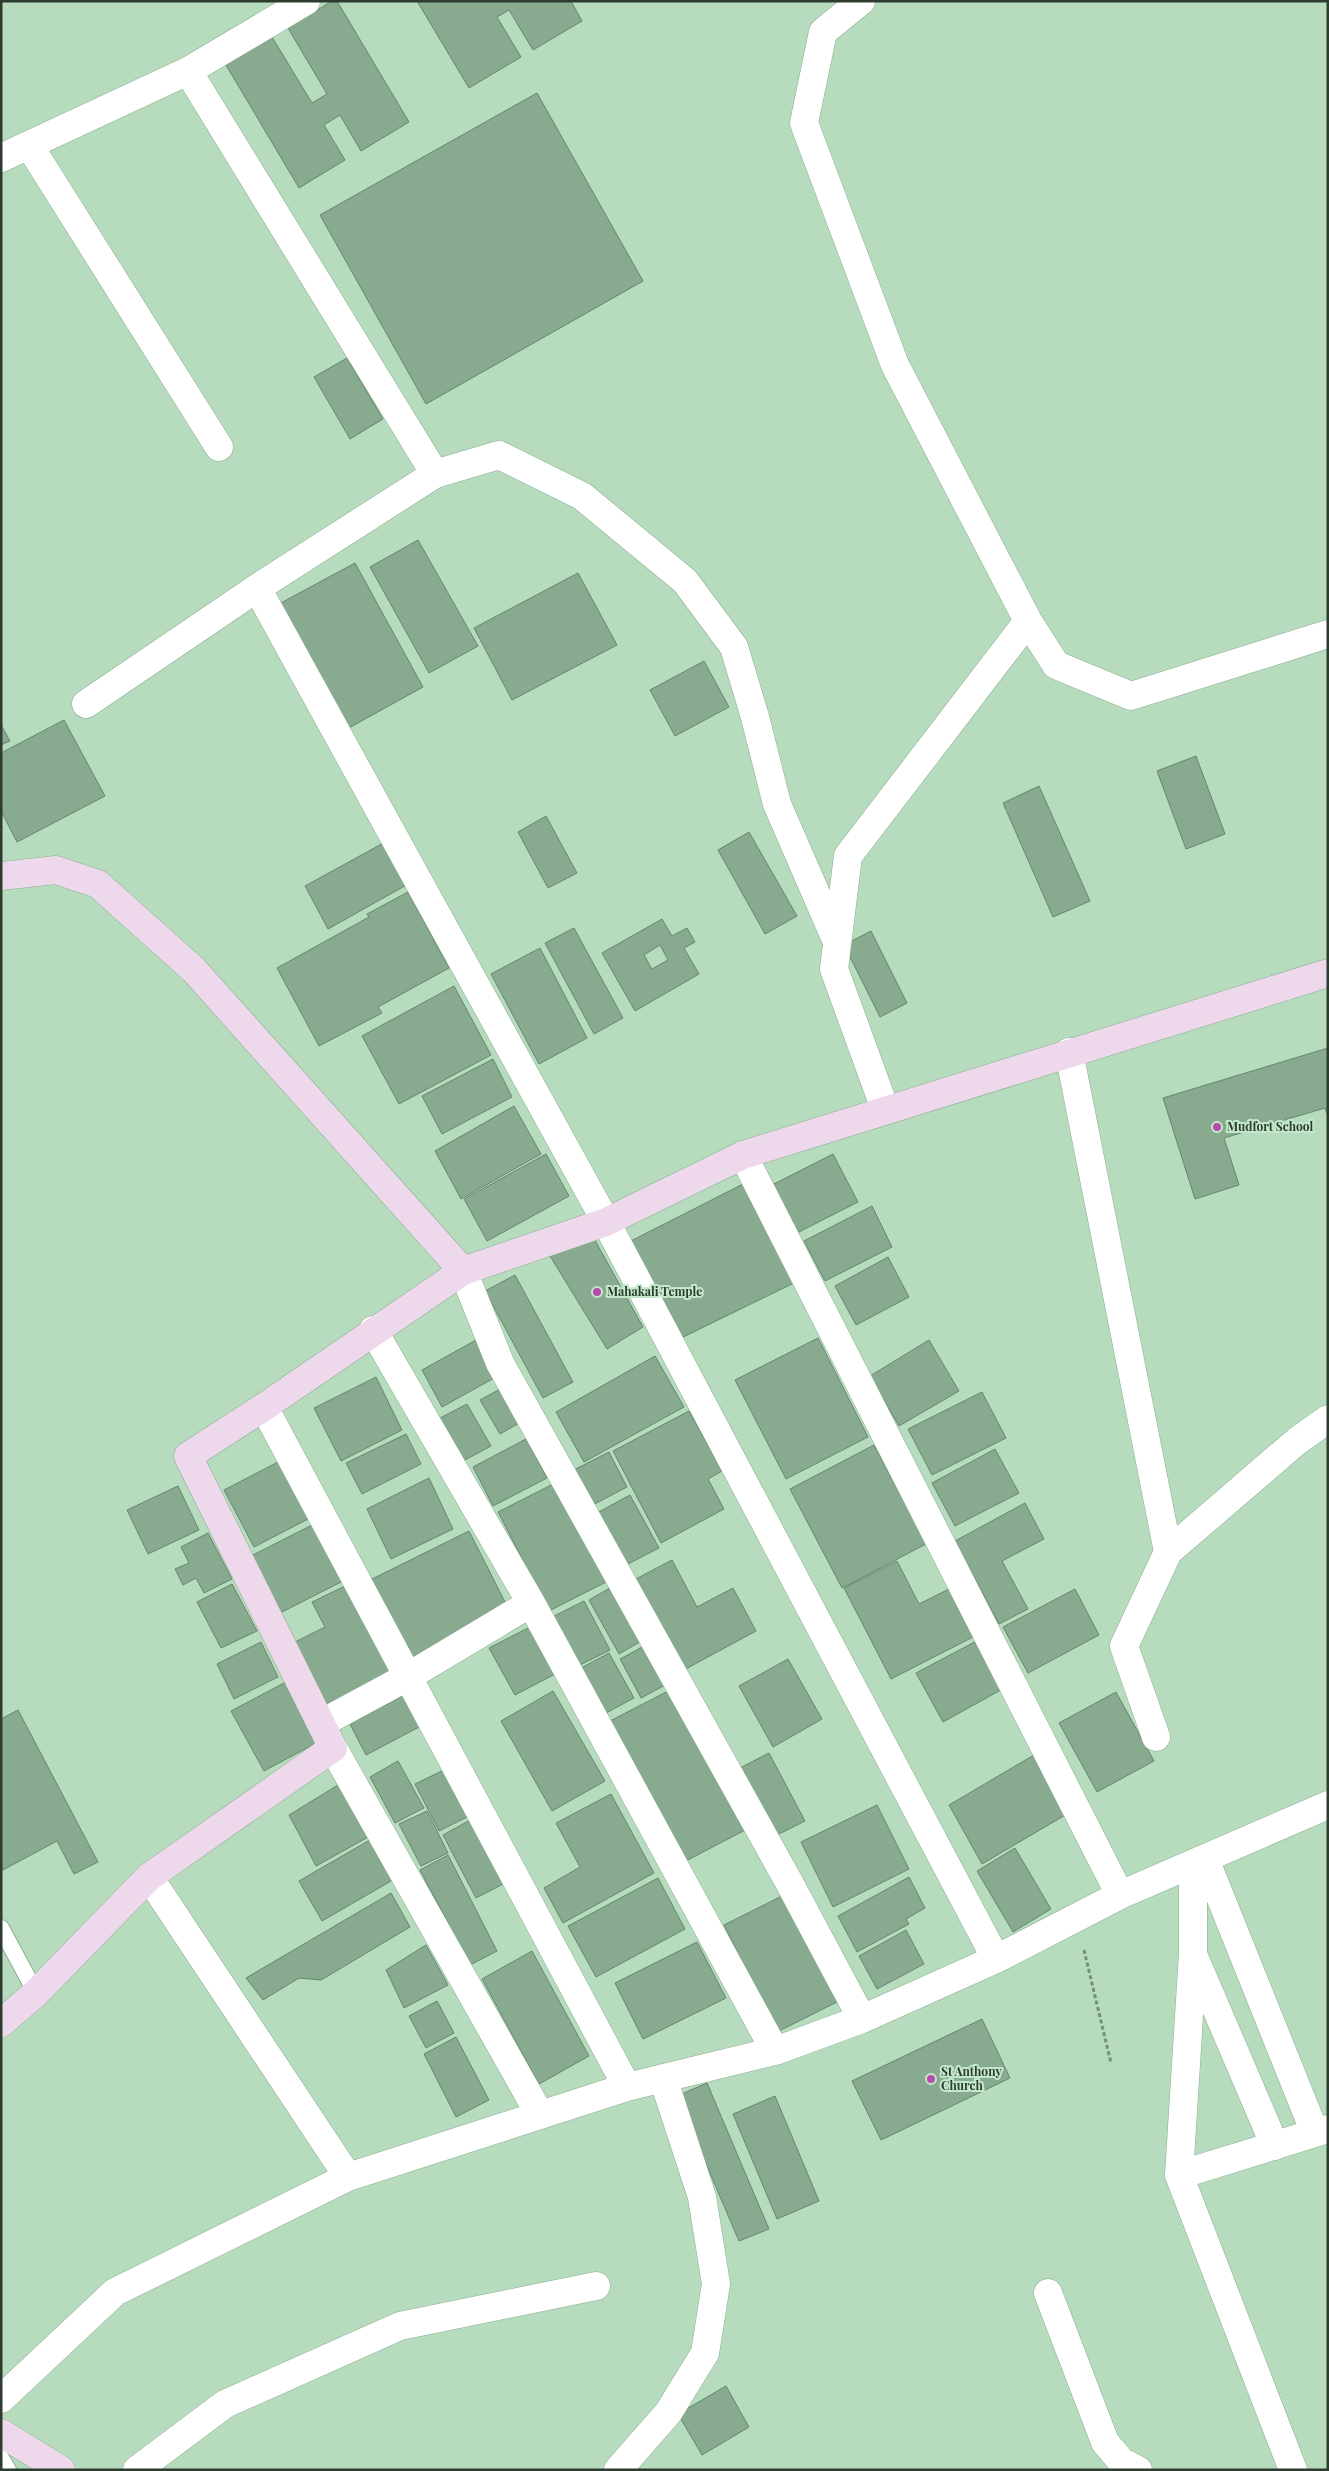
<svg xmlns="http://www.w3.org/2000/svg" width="1329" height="2471" font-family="'Playfair Display',serif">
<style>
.building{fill:#88ab8f;stroke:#65876c;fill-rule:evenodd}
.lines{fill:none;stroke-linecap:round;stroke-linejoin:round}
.lane-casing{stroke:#8bae92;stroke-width:18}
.street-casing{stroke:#8bae92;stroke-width:29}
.secondary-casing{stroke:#8bae92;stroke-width:29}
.path{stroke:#76907a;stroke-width:3;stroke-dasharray:4 2.5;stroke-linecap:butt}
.lane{stroke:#fff;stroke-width:16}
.street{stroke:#fff;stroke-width:28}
.secondary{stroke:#eed9ec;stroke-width:28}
.poi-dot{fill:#b44bad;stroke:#c3e8ca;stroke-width:2}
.labels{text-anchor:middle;stroke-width:4;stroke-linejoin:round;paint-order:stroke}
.poi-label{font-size:12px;font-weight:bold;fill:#2e3c30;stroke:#c3e8ca;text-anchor:start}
</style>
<rect width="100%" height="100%" fill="#b6dbbd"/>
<path class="building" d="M332,1h5l72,121 -48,29 -21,-36 -16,10 21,35 -46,28 -73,-123 46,-28 40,66 15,-9 -39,-66z
M417,1h154l11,20 -49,29 -24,-40 -12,7 24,40 -52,31z
M537,93l106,188 -217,123 -106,-189z
M347,358l36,61 -33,20 -36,-62z
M418,540l60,106 -49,27 -59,-106z
M355,563l68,124 -76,42 -68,-125z
M578,573l39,72 -105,55 -38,-72z
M704,661l25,46 -54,29 -25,-46z
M64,720l41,76 -88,46 -16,-31v-58z
M1,725l9,16 -9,4z
M1196,756l29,78 -39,15 -29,-78z
M1039,786l51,115 -37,16 -50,-114z
M546,816l31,57 -29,15 -30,-56z
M749,832l48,84 -32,18 -47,-84z
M387,841l23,42 -82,46 -23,-43z
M408,892l41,76 -71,39 4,6 -63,33 -42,-78 92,-51 -2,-3z
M662,919l10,17 15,-8 8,14 -11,6 15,26 -64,37 -33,-58zM660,945l8,15 -16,9 -8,-14z
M574,928l49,90 -29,16 -49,-91z
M871,931l36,72 -27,14 -36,-72z
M540,948l47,90 -48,26 -48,-90z
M454,986l37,69 -92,49 -37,-68z
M1328,1048v68l-3,-8 -101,30 15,47 -44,14 -32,-101z
M493,1059l19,38 -70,37 -20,-38z
M514,1106l27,48 -80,45 -26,-48z
M546,1154l23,42 -82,45 -23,-42z
M833,1154l25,48 -63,32 -25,-48z
M747,1182l49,100 -121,59 -52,-96z
M872,1206l20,41 -67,34 -21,-40z
M592,1235l51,92 -36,22 -57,-93z
M888,1257l21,40 -53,28 -21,-39z
M515,1275l58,107 -30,16 -58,-107z
M818,1338l50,99 -82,42 -51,-99z
M476,1340l20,37 -54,30 -20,-37z
M929,1340l30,51 -60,35 -29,-50z
M655,1356l29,51 -100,55 -28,-50z
M376,1377l26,53 -61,31 -27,-53z
M502,1388l19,34 -21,12 -20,-34z
M982,1392l24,46 -74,37 -24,-46z
M467,1404l24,42 -28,15 -23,-43z
M689,1411l33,60 -14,8 16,30 -63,34 -48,-92z
M406,1434l15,30 -59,30 -16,-31z
M526,1439l21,39 -54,28 -20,-39z
M874,1445l52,99 -84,44 -52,-99z
M995,1449l24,44 -64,33 -23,-43z
M609,1452l18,35 -40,21 -19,-35z
M280,1461l30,57 -56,29 -30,-57z
M429,1478l24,51 -62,30 -24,-50z
M557,1482l51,99 -59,30 -51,-99z
M178,1486l21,44 -51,24 -21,-44z
M630,1495l29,53 -33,17 -29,-52z
M1025,1503l19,36 -42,22 26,48 -29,15 -44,-83z
M314,1524l29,57 -63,32 -29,-57z
M469,1531l40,79 -97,48 -40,-79z
M208,1533l24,46 -28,14 -8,-15 -13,7 -8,-16 14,-6 -8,-16z
M672,1560l25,47 36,-19 23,43 -74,40 -48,-91z
M897,1561l22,43 30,-15 24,48 -82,42 -47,-91z
M620,1582l30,54 -31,18 -30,-54z
M232,1584l25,47 -36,17 -24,-46z
M349,1584l45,88 -66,34 -33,-64 30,-15 -13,-25z
M1075,1589l24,46 -71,38 -25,-46z
M584,1601l26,49 -34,17 -26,-49z
M532,1626l25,47 -42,22 -26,-47z
M982,1638l26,48 -65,36 -27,-49z
M261,1642l17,35 -44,22 -17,-35z
M650,1643l21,39 -30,16 -21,-39z
M609,1653l25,45 -28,15 -25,-45z
M788,1659l34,60 -49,28 -34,-61z
M286,1682l32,60 -54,29 -33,-60z
M676,1687l73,141 -67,35 -74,-141z
M553,1691l52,90 -53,30 -51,-90z
M1116,1692l38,69 -57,31 -38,-69z
M404,1695l17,31 -55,29 -16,-31z
M18,1710l80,152 -24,12 -17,-33 -56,30v-152z
M769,1753l36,68 -32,16 -35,-68z
M1034,1755l33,59 -85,50 -33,-59z
M398,1761l26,47 -29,15 -25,-46z
M450,1767l23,47 -34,17 -24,-47z
M343,1782l27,54 -54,30 -27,-51z
M611,1794l43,79 -91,50 -19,-35 36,-21 -24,-44z
M877,1805l32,64 -76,38 -32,-65z
M427,1811l21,42 -27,13 -22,-42z
M472,1819l33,64 -29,15 -33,-63z
M375,1837l23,40 -76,44 -23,-40z
M1015,1848l36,61 -38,23 -36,-61z
M448,1855l49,96 -27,14 -50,-95z
M909,1877l16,31 -19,11 3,5 -52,28 -19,-36z
M658,1878l27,51 -89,48 -28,-51z
M391,1893l19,34 -89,53 -22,-2 -36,22 -17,-22z
M784,1895l53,107 -60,30 -53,-107z
M906,1930l18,34 -47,25 -18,-33z
M697,1942l29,56 -83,41 -28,-56z
M426,1945l22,40 -44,23 -18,-38z
M532,1951l57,105 -50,28 -57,-105z
M437,2001l17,32 -28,15 -17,-32z
M982,2019l28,59 -129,62 -29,-59z
M456,2037l33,63 -33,17 -32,-63z
M707,2083l62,146 -30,12 -62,-145z
M775,2096l44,105 -42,18 -44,-105z
M726,2386l23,41 -47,28 -24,-41z"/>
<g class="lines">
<defs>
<path id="lane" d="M1,1928l35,65
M1,2458l7,12"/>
<path id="street" d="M861,1l-38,31 -19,91 91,242 133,256 28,44 75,31 197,-62
M29,145l190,302
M1,158l187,-87 118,-70
M435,474l64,-19 83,41 103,85 49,66 21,70 22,87 60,138
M257,588l349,634 390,737
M86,704l171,-116 178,-114 -247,-403
M1069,1052l99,500
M885,1109l-51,-140 14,-113 180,-235
M743,1155l377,740
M463,1271l37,92 290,521 72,135
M373,1330l158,273 244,448
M264,1407l363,680
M322,1723l87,-47 122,-73
M1156,1737l-32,-91 44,-94 129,-111 31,-22
M333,1748l207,367
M1205,1859l110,274
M1193,1864v89l-14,222 149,-46
M149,1877l199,300
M1195,1959l80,187
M1179,2175l114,295
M1048,2293l57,149 16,19 17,9
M1,2399l114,-107 233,-115 279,-90 148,-36 87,-32 134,-60 124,-64 208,-90
M137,2470l88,-66 175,-78 196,-40
M618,2470l50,-57 37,-60 11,-69 -14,-87 -39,-119"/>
<path id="secondary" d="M1,876l55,-6 42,14 96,86 269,301
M1,2023l35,-30 113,-116 184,-129 -145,-292 76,-49 199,-136 143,-49 137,-67 585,-182
M1,2433l60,37"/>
</defs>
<use href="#lane" class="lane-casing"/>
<use href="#street" class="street-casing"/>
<use href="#secondary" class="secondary-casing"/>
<path class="path" d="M1084,1950l27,113"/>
<use href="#lane" class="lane"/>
<use href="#street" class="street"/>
<use href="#secondary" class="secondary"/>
</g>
<g class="poi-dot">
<circle cx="1217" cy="1127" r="5"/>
<circle cx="597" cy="1292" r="5"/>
<circle cx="931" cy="2079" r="5"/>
</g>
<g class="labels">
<g class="poi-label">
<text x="1227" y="1131">Mudfort School</text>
<text x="607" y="1296">Mahakali Temple</text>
<text x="941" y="2076">St Anthony<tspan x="941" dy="14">Church</tspan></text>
</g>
</g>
<rect width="1329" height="2471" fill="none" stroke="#2e3c30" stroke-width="5"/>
</svg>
